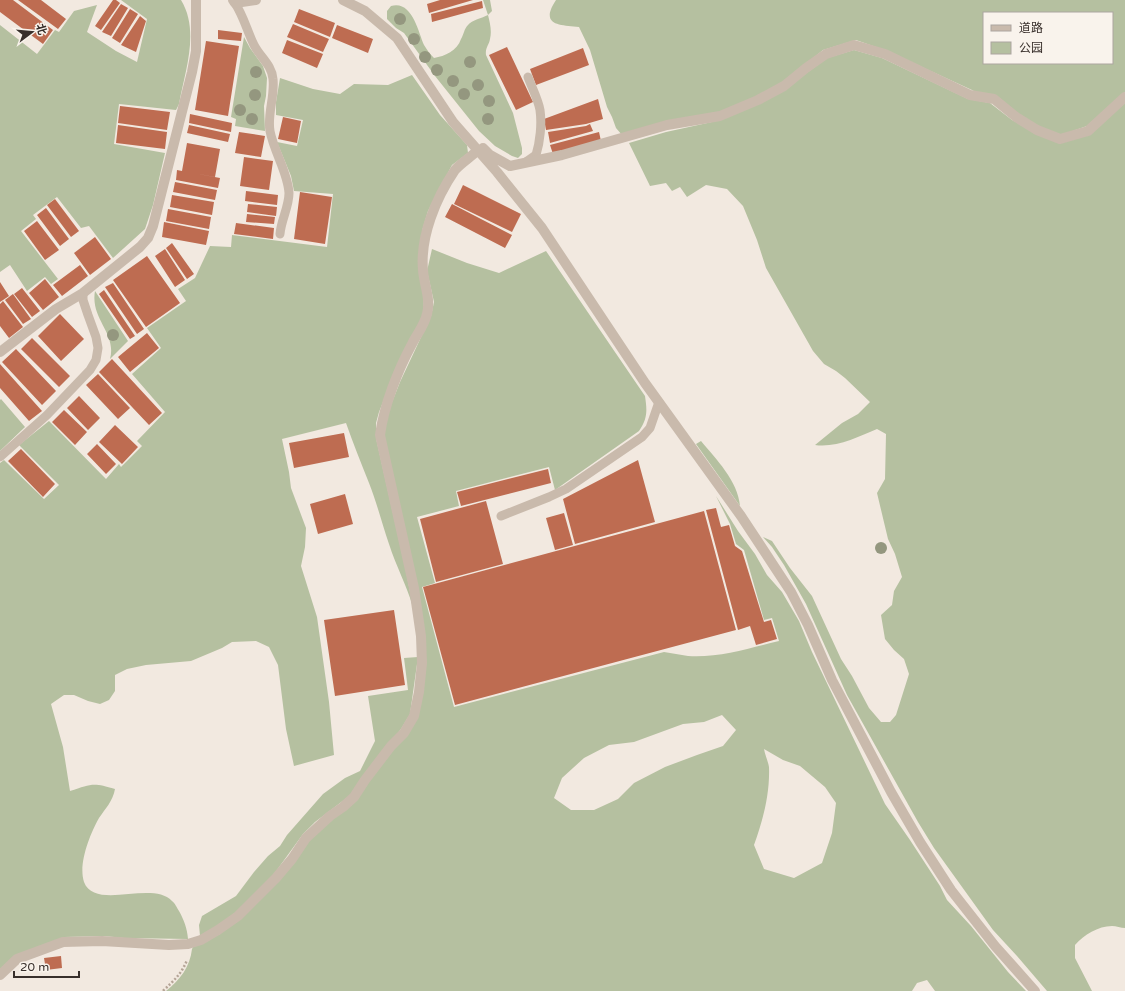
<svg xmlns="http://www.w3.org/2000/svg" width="1125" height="991" font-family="'Varela Round','Noto Sans SC',sans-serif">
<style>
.green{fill:#b5c0a0;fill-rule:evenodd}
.building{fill:#be6c51}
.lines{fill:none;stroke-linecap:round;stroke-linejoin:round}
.path{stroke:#b5a496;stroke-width:2.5;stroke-dasharray:2 2;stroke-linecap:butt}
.lane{stroke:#c9baac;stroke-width:9}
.street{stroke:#c9baac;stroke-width:10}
.tree{fill:#94977f}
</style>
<rect width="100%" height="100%" fill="#f2e9e0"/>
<path class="green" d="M121,0h60c19,31 4,71 -2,104l-3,6 -57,-6 -5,40 51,9 -12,52 -8,24 -32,29 -24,-32 -8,2 -24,-31 -24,18 3,4 -15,12 37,48 -7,5 -6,-7 -18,14 -17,-26 -10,7v-247l37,29 18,-24 4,2 15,-21 23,-6 -10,27 29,19 21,11 10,-43z
M483,0h7l2,11 -4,4c2,8 4,16 2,24 -1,6 -5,9 -4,16l27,58 9,35v6l-4,4 -6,-2 -17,-10 -16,-15 -44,-55 -31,-43 -8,-5 -9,-9v-8l4,-5c21,-6 27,25 33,39 3,5 6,9 10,13 11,-2 23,-7 27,-19 3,-5 3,-10 7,-14 4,-5 14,-7 20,-10z
M556,0h569v92l-38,34 -26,9 -23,-8 -66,-37 -85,-39 -31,-11 -33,10 -39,32 -29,16 -35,14 -98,23 -6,-7 -4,-11 -5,-10 -17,-57 -11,-23c-19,-2 -40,-1 -23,-27zM984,13h128v50h-128z
M244,37l6,11 13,18 4,12 -1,18 -2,10 1,25 -30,-5 1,-7 -5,-2z
M854,50l28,8 86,41 22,4 22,17 48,23 65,-40v825c-4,0 -9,-2 -13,-2 -14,0 -28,9 -37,19v13l17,33h-45l-30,-35 -24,-26 -59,-82 -16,-26 -71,-127 -41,-91 -22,-39 -12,-18 -9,-10 9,4 18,27 22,28 29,63 11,17 17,32 12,14h9l6,-7 13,-41 -5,-15 -10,-9 -9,-11 -4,-24 11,-10 2,-14 8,-14 -7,-23 -7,-15 -11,-46 8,-14 1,-45 -9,-5c-19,8 -41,19 -62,16l27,-22 16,-9 12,-12 -25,-24 -9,-7 -12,-7 -11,-13 -47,-83 -9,-28 -14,-34 -16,-17 -21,-4 -19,12 -7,-10 -8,4 -6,-8 -16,3 -21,-43 37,-11 55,-12 87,-48 19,-14z
M412,75l28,40 27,30 1,8 -16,12 -24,46 -6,20 2,82 -31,64 -14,35 -3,11v15l30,133 7,36c-6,-21 -17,-41 -24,-63 -7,-20 -12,-41 -20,-61 -8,-20 -16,-40 -23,-60l-64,16 7,33 2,16 15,40 -1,19 -4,19 16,51 12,85 5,53 -40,11 -8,-37 -8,-64 -9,-18 -13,-6 -24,1 -10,6 -31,13 -45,4 -19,4 -12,6v16l-6,9 -9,4 -12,-3 -14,-6h-10l-13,9 12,43 7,44c21,-7 23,-9 45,-2 -2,12 -10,20 -16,29 -9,16 -21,46 -15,64 11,29 68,-2 88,19 3,2 5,7 7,10 5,9 8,17 9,28l-64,-1 -20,-2 -39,1 -65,32v-506l4,-3 40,39 15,-14 -40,-40 30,-24 57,58 13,-15 2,3 21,-21 -5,-5 28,-29 -33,-38 29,-26 -14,-20 39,-27 -8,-12 17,-11 15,-32 21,1 1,-12 95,12 6,-53 -39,-3 -3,-15 -14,-34 20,4 6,-26 -27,-5v-13l4,-24 33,11 27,5 14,-10 34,1z
M432,249l35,14 32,10 47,-22 99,145c2,14 3,22 -6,35l-84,59 -6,-23 -93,24 3,15 -42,11 18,66 -13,4 32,120 210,-55c8,1 16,3 24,4 31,2 61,-8 91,-15l-7,-23 -8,2 -20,-70 -8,-6 -6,-20 -14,-28 22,35 17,23 12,21 15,17 17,29 13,31 73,152 25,36 30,46 7,14 24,26 37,46 18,19h-91l-8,-11 -10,3 -5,8h-746c14,-11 24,-24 26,-42l1,-2 27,-13 87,-93 60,-58 26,-34 13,-12 19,-71 -41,-230 1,-16 15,-38 31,-66 3,-14 -7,-31zM722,715l14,15 -13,16 -26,9 -32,12 -31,16 -16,16 -24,11h-23l-17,-12 8,-20 22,-20 25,-13 25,-3 49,-18 21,-2zM764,749l19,11 17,6 25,21 11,16 -4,30 -10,30 -28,15 -30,-9 -10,-24c9,-25 16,-51 15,-78 -1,-6 -4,-12 -5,-18z
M95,291l33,50 -18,18c7,-26 -20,-40 -15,-68z
M1,399l24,28 -25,24v-51z
M701,441c15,18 37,40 39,65l-44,-62z
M418,657l-8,57 -9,15 -49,65 -37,28 -12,12 -29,40 -38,38 -18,14 -18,10 -1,-11 3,-9 34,-20 18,-24 14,-16 12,-10 7,-11 36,-41 22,-16 15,-7 15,-30 -7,-45 40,-6 -4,-32z"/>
<path class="building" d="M0,0h13l40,30 -10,14 -43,-32z
M18,0h23l25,19 -8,10z
M113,0h3l4,3 -19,27 -6,-4z
M440,0h33l-44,13 -2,-9z
M482,1l1,7 -51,14 -1,-8z
M121,4l7,4 -17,28 -9,-4z
M130,9l8,5 -18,29 -8,-5z
M299,9l36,14 -5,14 -36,-15z
M140,16l6,5 -10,31 -15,-7z
M293,24l36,15 -6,13 -36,-15z
M337,25l36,14 -5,14 -36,-15z
M218,30l24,3 -1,8 -23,-2z
M287,40l36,14 -6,14 -35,-15z
M206,41l33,5 -11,70 -33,-6z
M507,47l26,55 -17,8 -27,-55z
M583,48l6,17 -53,20 -6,-16z
M598,99l5,20 -17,5 -40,6 -2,-11z
M120,106l50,6 -3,18 -49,-7z
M190,114l42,9 -1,9 -42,-9z
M283,117l18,4 -4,22 -19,-4z
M590,124l3,7 -43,12 -2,-11 38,-6z
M118,125l49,7 -2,17 -49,-6z
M189,125l41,9 -2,8 -41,-9z
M239,132l26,4 -4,21 -26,-4z
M599,132l2,9 -48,13 -3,-9z
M187,143l33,6 -5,28 -27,-5 32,6 -2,10 -42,-8 1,-10 5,1z
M244,157l29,4 -4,29 -29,-4z
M175,182l42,8 -2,10 -42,-8z
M463,185l58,29 -9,18 -58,-28z
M246,191l32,4 -1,10 -32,-4z
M300,192l32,5 -7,47 -31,-5z
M172,195l42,7 -2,13 -42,-8z
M55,199l24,32 -8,6 -24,-32z
M248,204l29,3 -1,9 -29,-4z
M452,204l60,31 -7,13 -60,-31z
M46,208l23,31 -9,7 -23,-31z
M168,209l43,8 -2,12 -43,-8z
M247,214l28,3 -1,7 -28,-2z
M37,221l22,29 -14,10 -21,-29z
M164,222l45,9 -3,14 -44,-8z
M236,223l38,5 -1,11 -39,-5z
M95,237l16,22 -21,16 -16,-22z
M172,243l22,31 -7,5 -21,-31z
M165,249l20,31 -10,7 -20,-31z
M147,256l33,47 -34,24 -33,-47z
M80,265l8,11 -26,20 -9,-11z
M45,279l14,18 -16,13 -14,-17z
M0,282l9,14 -9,6z
M113,283l31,46 -7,5 -32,-47z
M22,288l18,23 -8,6 -18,-23z
M104,290l31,46 -5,3 -31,-45z
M13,294l18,25 -8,5 -18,-24z
M3,301l20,26 -14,11 -9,-12v-22z
M60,314l24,25 -23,22 -23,-25z
M147,333l12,15 -29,24 -12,-15z
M32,338l38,38 -11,11 -38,-38z
M16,349l40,42 -14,14 -40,-43z
M112,359l50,54 -13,12 -50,-53z
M0,364l42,47 -13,10 -29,-33z
M98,374l32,34 -12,11 -32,-34z
M79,396l21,22 -12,12 -21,-22z
M64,410l23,22 -12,13 -23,-23z
M115,425l23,22 -16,17 -23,-22z
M344,433l5,24 -55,11 -5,-25z
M97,444l19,20 -10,10 -19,-20z
M21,449l34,35 -12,13 -35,-36z
M638,460l17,62 -80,22 -12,-45z
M548,469l3,14 -90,23 -4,-14z
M345,494l8,30 -35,10 -8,-30z
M486,501l17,63 -67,18 -16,-63z
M716,508l5,19 8,-2 6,21 7,5 22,71 7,-2 6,19 -21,6 -6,-19 -12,4 -32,-120z
M704,511l32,119 -281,75 -32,-118z
M564,513l9,32 -18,5 -9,-32z
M394,610l11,75 -70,11 -11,-76z
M61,956l1,12 -16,2 -2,-12z"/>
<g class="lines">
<path class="path" d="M163,991c11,-11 18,-16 24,-31"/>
<path class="lane" d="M235,3c9,14 12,28 19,42 6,12 18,20 19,34 2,18 -6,35 -3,52 4,21 18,42 19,62 0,14 -8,27 -9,41
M526,162l10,-7c4,-13 6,-31 4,-45 -2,-11 -8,-22 -12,-33
M0,457l47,-42 43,-45 6,-10 2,-12 -2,-11 -8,-22 -5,-15v-7
M501,516l48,-19 17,-8 76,-52 8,-9 9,-26"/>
<path class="street" d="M233,0l2,3 21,-3
M343,0l22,11 32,27 56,84 44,50 45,56 103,155 96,133 50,76 17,33 24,55 59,112 29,50 31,48 44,56 40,45
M483,148l7,7 20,11 52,-11 105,-30 53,-9 38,-16 26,-14 22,-18 20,-14 28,-9 31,9 85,41 24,4 22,18 21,13 23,9 28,-8 37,-34
M0,352l56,-43 27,-16 57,-46 8,-9 5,-12 39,-154 4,-21v-51
M0,975l17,-16 46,-17 39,-1 67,4 19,-1 13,-4 17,-10 20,-14 38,-38 16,-19 14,-21 24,-22 13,-9 11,-10 11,-17 26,-34 13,-13 10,-17 5,-24 3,-29 -1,-27 -7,-48 -34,-153c4,-30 18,-65 32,-91 5,-10 12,-18 15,-30 4,-15 -3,-29 -4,-44 -3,-34 13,-72 32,-100 6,-7 16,-13 23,-20"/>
</g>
<g class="tree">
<circle cx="400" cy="19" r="6"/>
<circle cx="414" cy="39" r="6"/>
<circle cx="425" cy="57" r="6"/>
<circle cx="470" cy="62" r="6"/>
<circle cx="437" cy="70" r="6"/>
<circle cx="256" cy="72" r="6"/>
<circle cx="453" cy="81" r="6"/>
<circle cx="478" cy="85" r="6"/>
<circle cx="464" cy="94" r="6"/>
<circle cx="255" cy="95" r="6"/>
<circle cx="489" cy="101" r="6"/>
<circle cx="240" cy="110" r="6"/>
<circle cx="252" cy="119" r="6"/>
<circle cx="488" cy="119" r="6"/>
<circle cx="113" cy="335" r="6"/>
<circle cx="881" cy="548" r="6"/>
</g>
<rect x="983" y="12" width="130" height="52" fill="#f9f3ec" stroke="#aca59f"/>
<rect x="991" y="25" width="20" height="6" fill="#c9baac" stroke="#aca59f"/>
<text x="1019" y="32" font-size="12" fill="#382f2b">道路</text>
<rect x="991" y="42" width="20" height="12" fill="#b5c0a0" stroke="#aca59f"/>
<text x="1019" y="52" font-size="12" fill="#382f2b">公园</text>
<g transform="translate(32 32) rotate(74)" stroke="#f9f3ec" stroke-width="3" paint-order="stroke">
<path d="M0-3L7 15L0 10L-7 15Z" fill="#382f2b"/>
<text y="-6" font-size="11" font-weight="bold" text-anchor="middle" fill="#382f2b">北</text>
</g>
<path d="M14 971v6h65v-6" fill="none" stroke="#382f2b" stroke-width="2"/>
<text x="20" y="971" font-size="12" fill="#382f2b" stroke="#f9f3ec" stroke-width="3" paint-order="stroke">20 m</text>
</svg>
